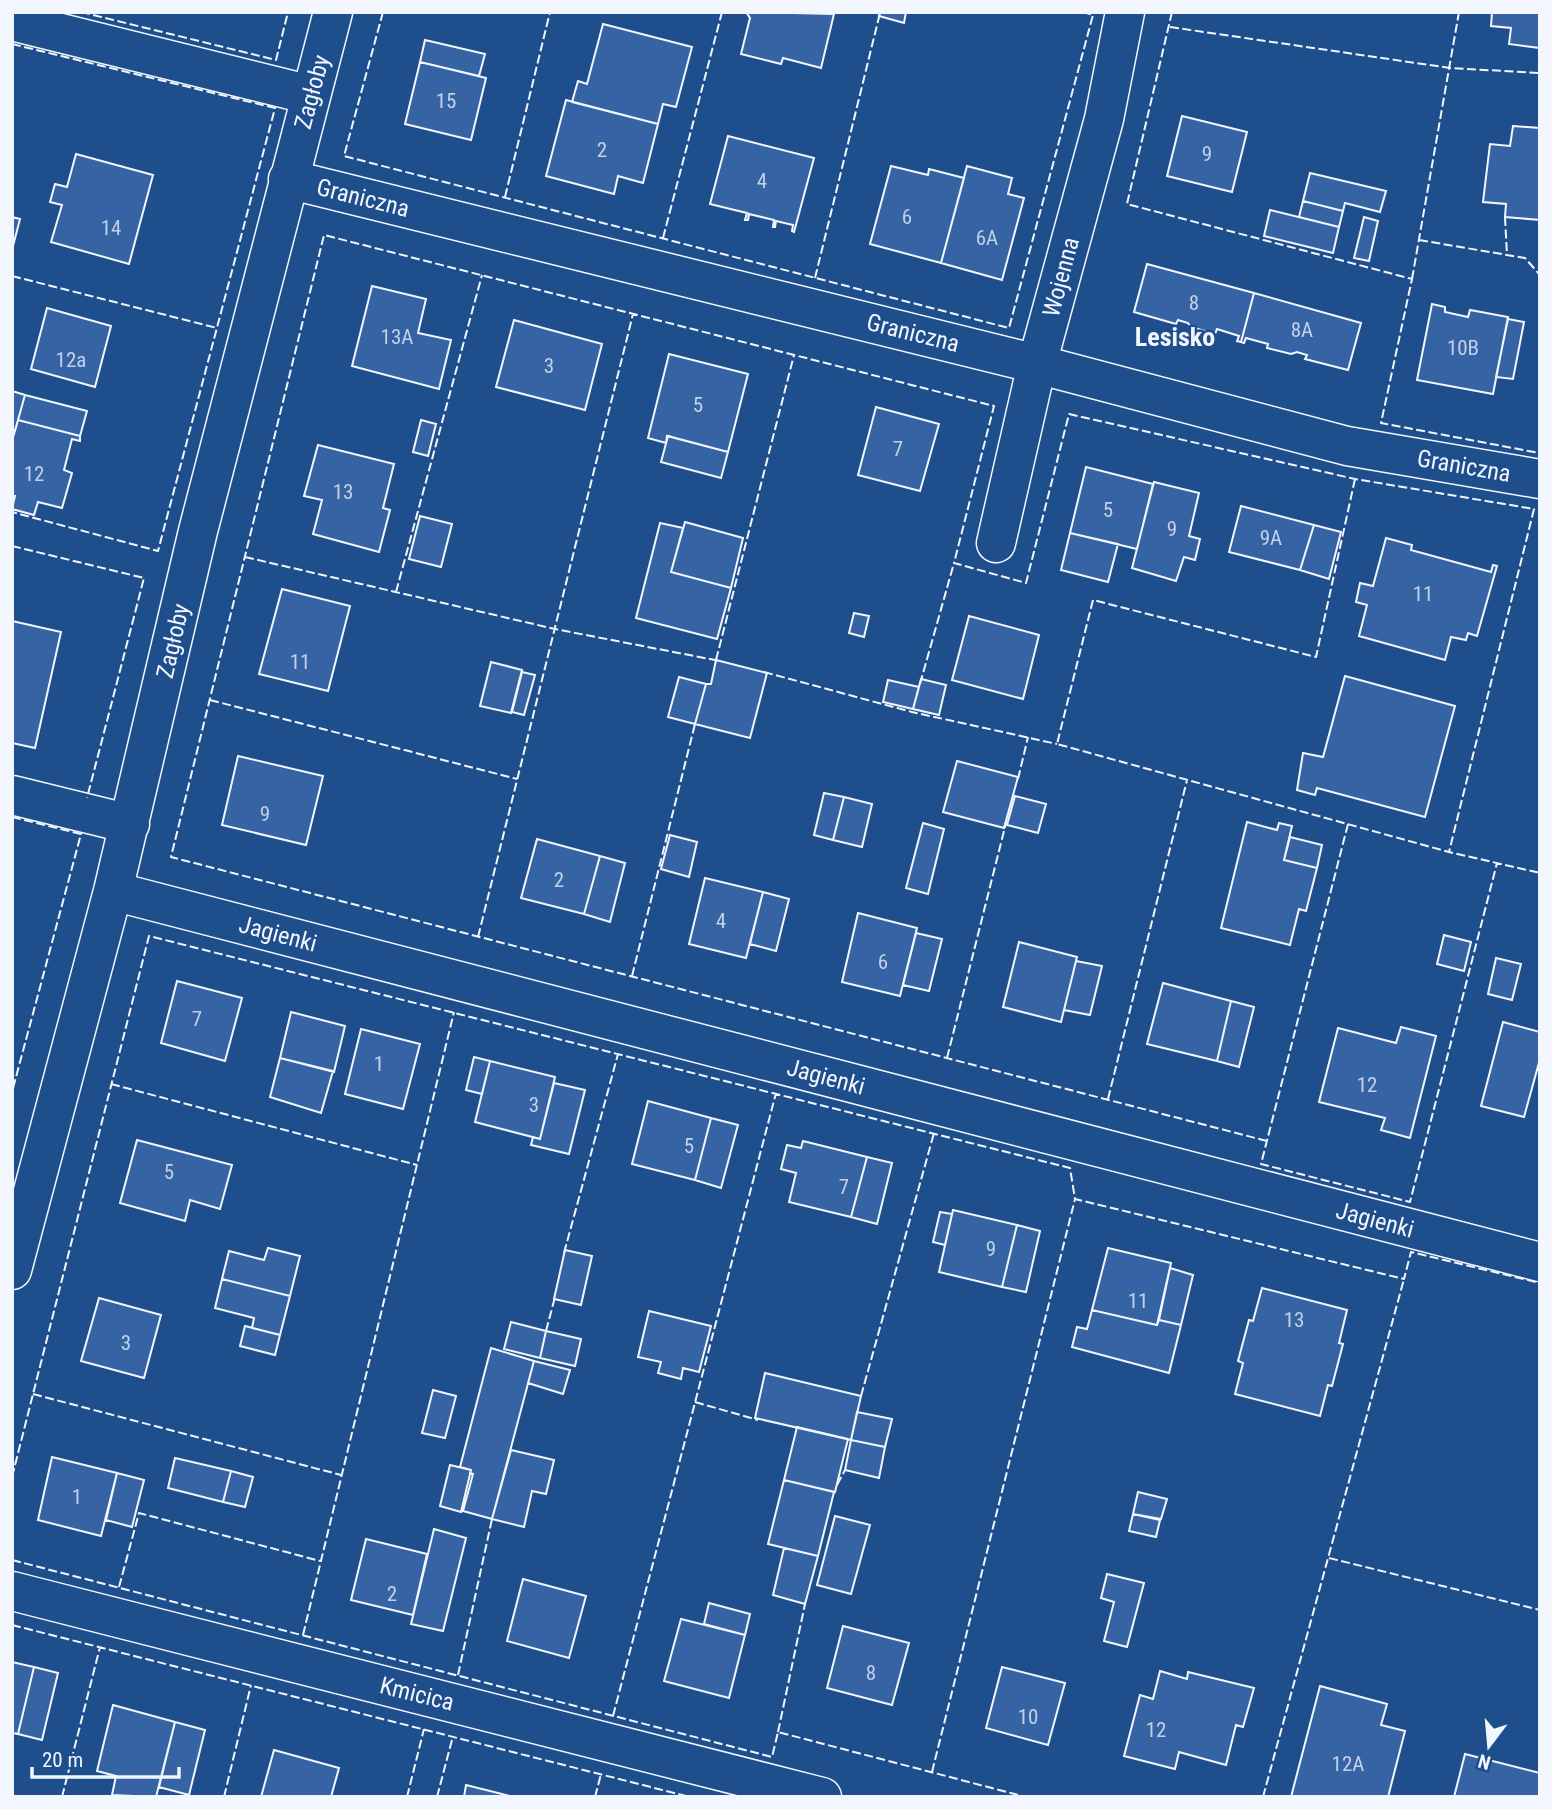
<svg xmlns="http://www.w3.org/2000/svg" width="1552" height="1809" font-family="'Roboto Condensed',sans-serif">
<style>
.building{fill:#3563a3;stroke:#f2f6ff;stroke-width:2}
.lines{fill:none;stroke-linecap:round;stroke-linejoin:round}
.minor-casing{stroke:#f2f6ff;stroke-width:41}
.minor{stroke:#1f4e8c;stroke-width:38}
.fence{stroke:#f2f6ff;stroke-width:2;stroke-dasharray:9 3.5;stroke-linecap:butt}
.labels{text-anchor:middle;stroke-width:5;stroke-linejoin:round;paint-order:stroke}
.number-label{font-size:21px;fill:#c3d1e8}
.street-label{font-size:24px;fill:#f2f6ff;stroke:#1f4e8c}
.neighbourhood-label{font-size:26px;font-weight:bold;fill:#f2f6ff;stroke:#1f4e8c}
</style>
<rect width="100%" height="100%" fill="#1f4e8c"/>
<path class="building" d="M746,12l88,2 -13,54 -38,-10 -2,6 -40,-10 9,-36z
M880,12h26l-2,11 -25,-7z
M1492,12h48v36l-31,-4 2,-16 -20,-2z
M603,24l89,23 -16,60 -13,-3 -5,20 -86,-22 6,-21 9,3z
M425,40l60,14 -6,22 -59,-14z
M420,62l66,16 -15,62 -66,-16z
M566,100l92,24 -15,59 -25,-7 -4,18 -68,-18z
M1182,116l65,16 -15,60 -65,-16z
M1513,126l27,2v92l-35,-3 1,-13 -23,-2 7,-58 20,2z
M728,136l86,22 -20,74 -2,-1 1,-6 -17,-4 -1,6h-2l1,-7 -25,-6 -1,6h-3l2,-7 -37,-9z
M76,154l77,21 -24,89 -78,-22 11,-37 -12,-3 5,-18 12,3z
M891,166l37,9 1,-6 35,9 -23,85 -71,-19z
M967,166l45,12 -4,16 16,4 -22,82 -61,-17z
M1310,173l76,18 -6,21 -35,-9 -2,8 -40,-10z
M1303,201l40,10 -4,16 -40,-10z
M1270,210l69,17 -6,26 -69,-17z
M12,217l8,2 -8,31z
M1364,217l14,4 -9,40 -15,-3z
M1147,264l107,29 -13,49 -4,-1 2,-5 -22,-7 -2,5 -24,-7 -3,-4 -10,-3 -2,4 -42,-12z
M372,286l54,13 -8,34 33,7 -12,49 -87,-23z
M1254,293l107,30 -13,47 -43,-11 2,-4 -10,-3 -6,2 -24,-6 1,-4 -22,-6 -2,5 -3,-1z
M1432,304l13,3v5l23,5 2,-7 38,7 -15,77 -76,-14z
M47,308l64,18 -16,61 -64,-18z
M1508,319l16,3 -11,57 -17,-2z
M514,320l88,24 -17,66 -89,-23z
M669,354l79,20 -20,78 -61,-16 -1,7 -18,-5z
M12,391l13,4 -10,36 -3,-1z
M25,395l62,16 -7,25 -62,-16z
M876,407l63,17 -19,67 -62,-16z
M18,420l62,16v5l-8,-2 -8,31 8,3 -10,35 -24,-6 -4,13 -22,-6 3,-13 -3,-1v-54z
M421,420l15,4 -8,32 -15,-4z
M668,436l60,16 -7,26 -60,-16z
M318,445l76,19 -11,44 7,2 -11,42 -66,-18 9,-34 -18,-4z
M1086,467l67,17 -16,65 -67,-16z
M1154,482l45,11 -10,43 11,3 -5,21 -11,-3 -8,24 -44,-13z
M1241,506l73,19 -14,45 -71,-18z
M420,516l32,8 -11,43 -32,-8z
M685,522l58,16 -12,50 -60,-16z
M660,523l23,5 -12,44 60,16 -14,51 -81,-21z
M1314,525l27,7 -12,47 -29,-9z
M1070,533l48,11 -10,38 -47,-12z
M1386,538l26,7 -1,5 80,22 2,-7 4,1 -20,70 -9,-3 -2,7 -15,-3 -6,23 -86,-24 8,-31 -11,-3 4,-19 13,3z
M282,589l68,17 -22,85 -69,-17z
M854,613l15,3 -5,21 -15,-4z
M969,616l70,19 -16,64 -71,-19z
M12,621l49,11 -26,116 -23,-5z
M716,660l51,13 -17,65 -55,-14 11,-40h5z
M491,662l31,8 -11,43 -31,-7z
M522,672l13,3 -11,40 -12,-3z
M1345,676l110,30 -30,111 -108,-29 -2,7 -18,-5 6,-37 20,4z
M679,677l27,7 -11,40 -27,-7z
M921,679l25,6 -7,30 -26,-6z
M888,680l31,7 -6,22 -30,-7z
M238,756l85,20 -17,69 -84,-20z
M957,761l61,16 -14,51 -61,-16z
M824,793l20,4 -11,43 -19,-5z
M1015,796l31,8 -8,29 -31,-8z
M844,797l28,7 -10,43 -29,-7z
M1247,822l30,8 2,-7 13,3 -8,34 33,8 -11,43 -7,-2 -9,36 -69,-17z
M923,823l21,6 -16,65 -22,-6z
M670,835l27,7 -8,35 -28,-8z
M1290,837l32,8 -5,23 -33,-8z
M537,839l63,17 -16,58 -63,-16z
M600,856l25,7 -15,59 -26,-8z
M705,878l58,14 -17,66 -57,-14z
M763,892l26,7 -13,52 -26,-7z
M858,913l59,15 -17,68 -58,-14z
M916,933l26,6 -13,52 -26,-6z
M1444,935l27,7 -7,29 -27,-7z
M1019,942l58,15 -16,65 -58,-15z
M1496,958l25,6 -9,36 -24,-6z
M1076,961l26,5 -12,49 -26,-5z
M177,981l65,17 -17,63 -64,-18z
M1163,983l68,18 -14,60 -70,-17z
M1231,1001l23,6 -15,60 -22,-6z
M291,1012l54,14 -11,46 -54,-14z
M1503,1022l37,10v27l-16,58 -43,-11z
M1401,1027l35,9 -26,102 -29,-8 4,-12 -66,-16 19,-74 58,15z
M361,1029l59,15 -17,65 -58,-15z
M474,1057l16,4 -8,33 -16,-4z
M280,1058l53,13 -12,42 -51,-16z
M490,1061l65,16 -15,62 -65,-17z
M554,1083l31,7 -16,64 -38,-9 2,-8 7,2z
M648,1101l63,17 -16,62 -63,-16z
M711,1118l27,7 -17,63 -26,-8z
M137,1140l95,25 -12,44 -30,-9 -5,21 -65,-18z
M803,1141l64,16 -16,60 -62,-15 7,-29 -15,-4 6,-24 14,3z
M867,1157l25,6 -15,61 -26,-7z
M953,1210l64,15 -15,62 -63,-15z
M940,1212l12,2 -7,31 -12,-3z
M1017,1225l23,6 -14,61 -24,-5z
M268,1248l32,8 -10,40 -68,-17 7,-28 35,9z
M1108,1248l63,15 -14,62 -65,-15z
M565,1250l27,6 -11,49 -27,-6z
M1170,1268l23,7 -12,50 -22,-5z
M222,1279l68,17 -10,39 -28,-7 2,-10 -39,-10z
M1262,1288l85,22 -8,33 4,1 -11,42 -4,-1 -8,31 -85,-22 8,-31 -5,-2 11,-41 4,1z
M99,1298l62,17 -17,63 -63,-17z
M1092,1310l65,15 2,-5 22,5 -12,48 -97,-26 5,-20 10,2z
M649,1311l62,15 -12,46 -16,-4 -2,11 -23,-6 3,-11 -23,-5z
M511,1322l35,9 -6,27 -36,-9z
M245,1326l35,9 -5,20 -35,-9z
M546,1331l35,8 -6,27 -35,-8z
M491,1348l43,13 -42,158 -29,-8 10,-37 -3,-1 1,-3 -11,-3z
M534,1361l36,9 -7,24 -35,-11z
M765,1373l96,23 -10,44 -96,-22z
M433,1390l23,6 -11,42 -23,-5z
M857,1412l35,7 -7,28 -34,-7z
M797,1427l51,12 -13,53 -51,-12z
M851,1440l34,7 -6,31 -34,-8z
M511,1450l43,10 -8,34 -14,-3 -8,36 -32,-8z
M52,1457l65,16 -16,63 -63,-16z
M175,1458l56,13 -8,31 -55,-14z
M450,1465l21,5 -10,42 -21,-6z
M231,1471l22,6 -8,30 -22,-5z
M117,1473l27,7 -12,47 -26,-7z
M784,1480l50,12 -16,64 -50,-12z
M1138,1492l29,7 -6,20 -28,-5z
M1133,1514l27,6 -4,17 -27,-6z
M835,1516l35,9 -19,69 -34,-9z
M434,1529l32,9 -23,93 -32,-7z
M366,1539l61,15 -14,61 -62,-15z
M784,1548l34,8 -13,48 -32,-9z
M1107,1574l37,9 -17,64 -23,-6 10,-39 -13,-4z
M523,1579l63,17 -17,62 -62,-17z
M709,1603l41,11 -5,21 -41,-11z
M681,1619l64,16 -16,63 -65,-17z
M843,1626l66,17 -17,62 -65,-17z
M12,1662l22,5 -16,67 -6,-1z
M34,1667l24,6 -16,67 -24,-6z
M1002,1667l63,16 -17,62 -62,-17z
M1160,1671l27,8 1,-7 66,16 -11,39 -7,-2 -10,40 -47,-13 -4,17 -51,-13 16,-61 13,4z
M1320,1686l67,18 -6,21 24,6 -17,66h-97z
M113,1705l62,17 -19,75 -44,-2 4,-19 -19,-5z
M175,1722l30,8 -16,65 -30,-8z
M274,1750l65,18 -8,29h-70z
M1465,1754l75,19v24h-86z
M466,1785l48,12h-50z"/>
<g class="lines">
<defs>
<path id="minor" d="M12,21l299,74
M288,179l749,185 310,82 193,33
M996,543l41,-179 67,-245 21,-107
M12,795l118,29
M113,891l1427,371
M12,1270l101,-379 85,-360 135,-519
M12,1591l810,206"/>
</defs>
<use href="#minor" class="minor-casing"/>
<use href="#minor" class="minor"/>
<path class="fence" d="M81,12l195,48 12,-48
M383,12l-39,144 665,172 84,-313 -10,-3
M1172,12l-45,192 285,75 -31,144 158,30 1,-2
M1170,27l280,41 90,5
M12,44l263,64 -117,443 -146,-39
M505,197l45,-185
M1505,217l2,38
M663,238l59,-226
M1419,240l106,18 15,17
M12,276l205,52
M815,278l65,-265
M1412,279l47,-267
M1355,479l-39,178 -223,-57 -36,144 392,108 91,21
M12,546l132,32 -57,220
M245,557l310,72 165,32
M396,592l86,-317
M716,660l78,-305
M764,672l148,40 145,32
M920,684l34,-121
M210,700l307,79
M1018,779l10,-42
M12,817l69,17 -69,258
M1348,824l-87,340 149,38 87,-339
M478,937l155,-623
M632,976l63,-252
M947,1058l59,-235
M111,1084l306,81
M1108,1099l79,-319
M1267,1141l-1096,-284 153,-622 670,171 -40,157 72,20 43,-169 286,65 179,30 -85,343
M564,1253l54,-199
M546,1331l9,-34
M33,1394l308,81
M861,1396l73,-263
M695,1402l63,18
M12,1477l137,-541 921,232 5,31 329,80 7,-27 129,31
M837,1485l8,-15
M1329,1558l211,52
M12,1560l760,197 6,-25 248,65
M119,1587l20,-74 181,48
M12,1625l678,172
M303,1635l151,-623
M458,1675l34,-156
M613,1716l163,-623
M778,1732l27,-128
M932,1772l143,-573
M62,1797l38,-150
M224,1797l27,-112
M407,1797l17,-68
M437,1797l16,-61
M595,1797l6,-23
M1263,1797l141,-518"/>
</g>
<g class="labels">
<g class="number-label">
<text x="446" y="108">15</text>
<text x="602" y="157">2</text>
<text x="1207" y="161">9</text>
<text x="762" y="188">4</text>
<text x="907" y="224">6</text>
<text x="111" y="235">14</text>
<text x="987" y="245">6A</text>
<text x="1194" y="310">8</text>
<text x="1302" y="337">8A</text>
<text x="397" y="344">13A</text>
<text x="1463" y="355">10B</text>
<text x="71" y="367">12a</text>
<text x="549" y="373">3</text>
<text x="698" y="412">5</text>
<text x="898" y="456">7</text>
<text x="34" y="481">12</text>
<text x="343" y="499">13</text>
<text x="1108" y="517">5</text>
<text x="1172" y="536">9</text>
<text x="1271" y="545">9A</text>
<text x="1423" y="601">11</text>
<text x="300" y="669">11</text>
<text x="265" y="821">9</text>
<text x="559" y="887">2</text>
<text x="721" y="928">4</text>
<text x="883" y="969">6</text>
<text x="197" y="1026">7</text>
<text x="379" y="1071">1</text>
<text x="1367" y="1092">12</text>
<text x="534" y="1112">3</text>
<text x="689" y="1153">5</text>
<text x="169" y="1179">5</text>
<text x="844" y="1194">7</text>
<text x="991" y="1256">9</text>
<text x="1138" y="1308">11</text>
<text x="1294" y="1327">13</text>
<text x="126" y="1350">3</text>
<text x="77" y="1504">1</text>
<text x="392" y="1601">2</text>
<text x="871" y="1680">8</text>
<text x="1028" y="1724">10</text>
<text x="1156" y="1737">12</text>
<text x="1348" y="1771">12A</text>
</g>
<g class="street-label">
<text transform="translate(312 92) rotate(-75)" y="8">Zagłoby</text>
<text transform="translate(363 198) rotate(14)" y="8">Graniczna</text>
<text transform="translate(1061 277) rotate(-75)" y="8">Wojenna</text>
<text transform="translate(913 333) rotate(14)" y="8">Graniczna</text>
<text transform="translate(1464 466) rotate(10)" y="8">Graniczna</text>
<text transform="translate(173 641) rotate(-77)" y="8">Zagłoby</text>
<text transform="translate(278 934) rotate(15)" y="8">Jagienki</text>
<text transform="translate(826 1077) rotate(15)" y="8">Jagienki</text>
<text transform="translate(1375 1220) rotate(15)" y="8">Jagienki</text>
<text transform="translate(417 1694) rotate(14)" y="8">Kmicica</text>
</g>
<g class="neighbourhood-label">
<text x="1175" y="346">Lesisko</text>
</g>
</g>
<rect width="1552" height="1809" fill="none" stroke="#f2f6ff" stroke-width="28"/>
<g transform="translate(1489 1746) rotate(196)" stroke="#1f4e8c" stroke-width="5" paint-order="stroke">
<path d="M0-5L12 26L0 18L-12 26Z" fill="#f2f6ff"/>
<text y="-10" font-size="19" font-weight="bold" text-anchor="middle" fill="#f2f6ff">N</text>
</g>
<path d="M32 1767v10h147v-10" fill="none" stroke="#f2f6ff" stroke-width="3.5"/>
<text x="42" y="1767" font-size="21" fill="#f2f6ff" stroke="#1f4e8c" stroke-width="5" paint-order="stroke">20 m</text>
</svg>
